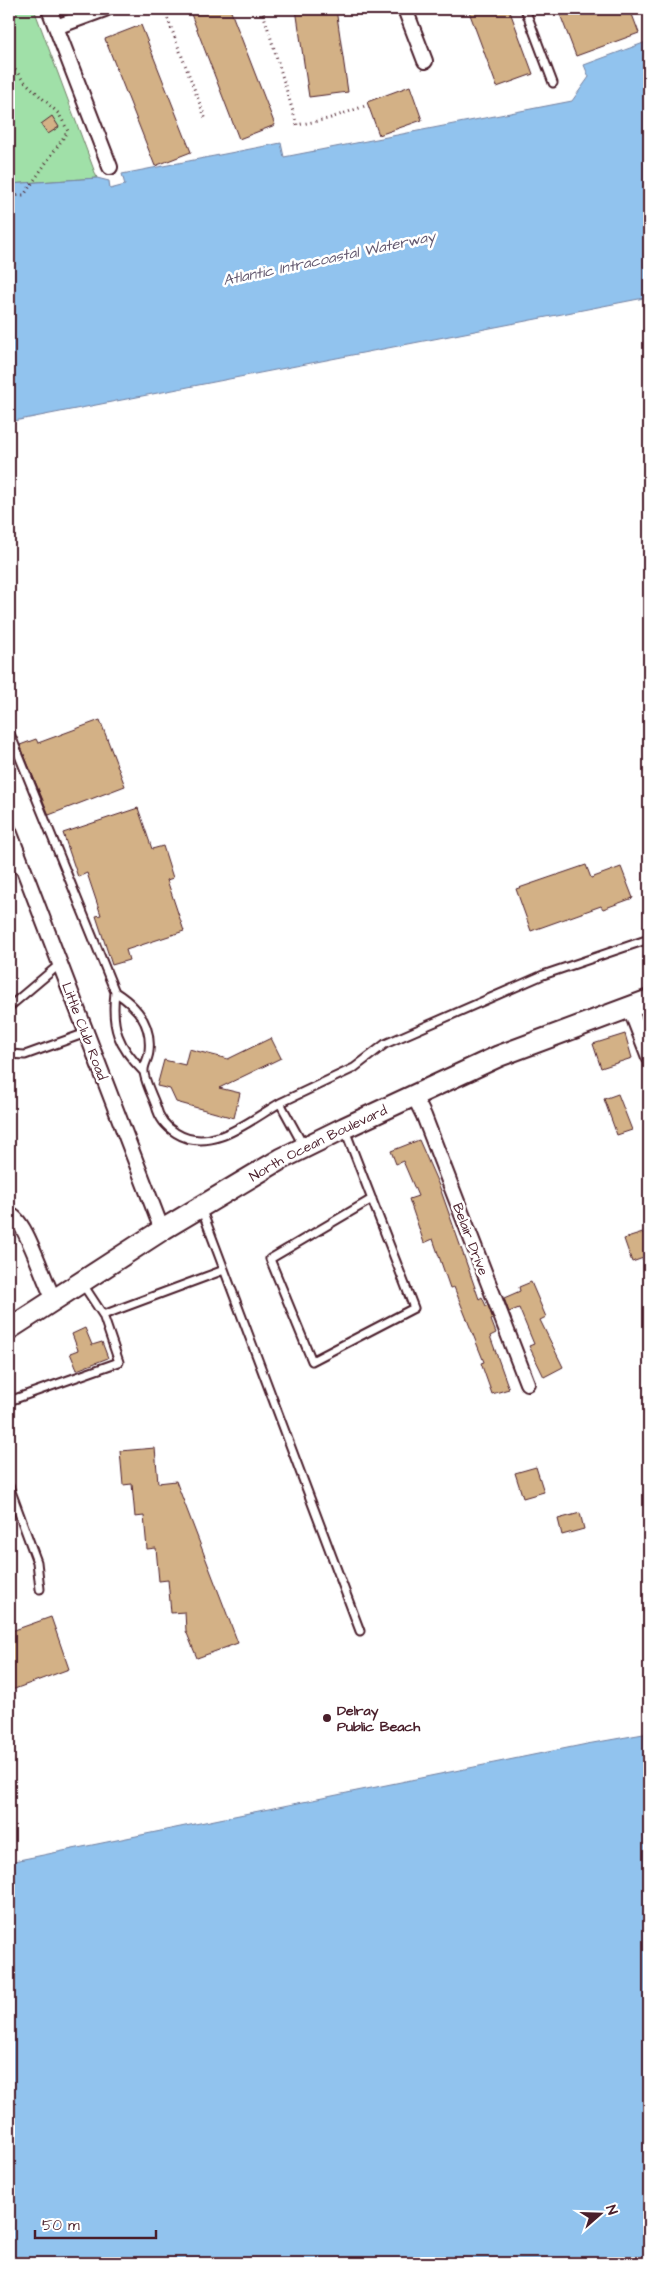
<svg xmlns="http://www.w3.org/2000/svg" width="658" height="2272" font-family="'Architects Daughter',sans-serif">
<style>
.green{fill:#a0e0a8;stroke:#75806a}
.water{fill:#91c3ee;stroke:#7581a0}
.building{fill:#d3b186;stroke:#4a1f2b}
.lines{fill:none;stroke-linecap:round;stroke-linejoin:round}
.lane-casing{stroke:#4a1f2b;stroke-width:11}
.street-casing{stroke:#4a1f2b;stroke-width:18}
.secondary-casing{stroke:#4a1f2b;stroke-width:24}
.path{stroke:#4a1f2b;stroke-width:3;stroke-dasharray:1 4;stroke-linecap:butt}
.lane{stroke:#fff;stroke-width:7}
.street{stroke:#fff;stroke-width:14}
.secondary{stroke:#fff;stroke-width:20}
.poi-dot{fill:#4a1f2b;stroke:#fff;stroke-width:2}
.labels{text-anchor:middle;stroke-width:5;stroke-linejoin:round;paint-order:stroke}
.street-label{font-size:14px;fill:#4a1f2b;stroke:#fff}
.poi-label{font-size:14px;font-weight:bold;fill:#4a1f2b;stroke:#fff;text-anchor:start}
.water-label{font-size:15px;font-style:italic;fill:#63586f;stroke:#fff}
</style>
<rect width="100%" height="100%" fill="#fff"/>
<filter id="ink" filterUnits="userSpaceOnUse"><feTurbulence type="fractalNoise" baseFrequency=".02" numOctaves="2"/><feDisplacementMap in="SourceGraphic" scale="10" xChannelSelector="R" yChannelSelector="G"/><feConvolveMatrix kernelMatrix="1 2 1 2 8 2 1 2 1" color-interpolation-filters="sRGB"/></filter>
<g filter="url(#ink)">
<path class="green" d="M9,9h25l63,169 -88,6z"/>
<path class="water" d="M649,41v256l-640,125v-238l88,-6 12,3 1,8 15,-4 -3,-11 159,-31 3,14 288,-56 17,-24 -5,-12z
M649,1733v530h-640v-401l578,-118z"/>
<path class="building" d="M204,9h26l45,116 -36,14 -48,-125z
M296,9h40l12,83 -39,5z
M468,9h41l24,65 -36,13z
M558,9h72l9,24 -63,23z
M141,25l50,127 -36,14 -50,-127z
M410,86l12,34 -43,15 -12,-33z
M52,116l7,11 -11,7 -7,-10z
M100,720l25,66 -76,29 -29,-70 16,-6 2,4z
M138,808l14,41 11,-3 10,32 -6,2 17,51 -58,19 3,10 -17,5 -16,-49 5,-1 -14,-42 -9,4 -15,-44z
M586,865l5,13 30,-11 12,31 -30,11 -2,-3 -70,25 -15,-42z
M625,1034l7,24 -31,10 -8,-24z
M271,1038l10,20 -62,30 21,5 -6,25 -58,-16 -6,-13 -13,-3 7,-26 21,5 4,-16 39,10z
M618,1094l14,36 -15,5 -13,-36z
M419,1140l21,48 39,111 3,-2 4,9 2,-1 5,14 -2,1 5,13 -6,3 19,53 -17,5 -11,-31 3,-1 -30,-75 -4,1 -17,-49 -9,4 -15,-44 9,-3 -15,-35 -7,3 -5,-13z
M649,1231v25l-17,6 -8,-23z
M531,1282l15,35 -6,3 23,47 -19,10 -15,-31 5,-2 -15,-36 -10,4 -5,-14 16,-7 -1,-4z
M85,1328l7,17 10,-3 6,16 -31,12 -7,-17 8,-3 -6,-16z
M155,1448l3,35 18,-2 62,162 -41,15 -11,-27 -1,-19 -14,1 -3,-33 -9,1 -3,-33 -9,1 -3,-33 -9,1 -3,-33 -9,1 -3,-34z
M536,1467l8,25 -21,6 -8,-25z
M580,1513l4,16 -22,6 -4,-16z
M51,1617l18,52 -60,22v-59z"/>
<g class="lines">
<defs>
<path id="lane" d="M525,9l28,74
M9,731l106,261c22,14 37,32 34,59 0,7 -5,13 -5,19 -1,8 9,27 12,36 3,12 10,21 20,27 35,22 74,-13 104,-30l23,42
M9,870l13,-5
M115,992c-4,36 3,54 28,79
M9,1007l51,-43
M9,1054l16,1 61,-22
M280,1103l74,-35 31,-24 158,-69 106,-36
M345,1130l69,178 -102,53 -42,-102 102,-60
M201,1208l159,423
M103,1315l121,-45
M9,1401l110,-39 -16,-47 -21,-32
M9,1486l28,76 3,27"/>
<path id="street" d="M49,9l61,158
M405,9l20,52
M56,27l49,-18
M9,831l153,399
M630,1008l19,49
M414,1096l10,20 103,267
M9,1215c16,1 35,68 45,84"/>
<g id="secondary">
<path id="s1" d="M9,1329l153,-99 119,-71 63,-31 155,-72 150,-56"/>
</g>
</defs>
<use href="#lane" class="lane-casing"/>
<use href="#street" class="street-casing"/>
<use href="#secondary" class="secondary-casing"/>
<path class="path" d="M164,9l42,111
M262,9l35,116 31,-6 40,-14
M9,62l13,17 37,35 9,17 -44,64 -15,1"/>
<use href="#lane" class="lane"/>
<use href="#street" class="street"/>
<use href="#secondary" class="secondary"/>
</g>
</g>
<circle class="poi-dot" cx="327" cy="1718" r="5"/>
<g class="labels">
<g class="street-label">
<text transform="translate(85 1031) rotate(69)" y="5">Little Club Road</text>
<text dy="5" stroke="none"><textPath href="#s1" startOffset="361">North Ocean Boulevard</textPath></text>
<text transform="translate(471 1239) rotate(69)" y="5">Belair Drive</text>
</g>
<g class="poi-label">
<text x="337" y="1715">Delray<tspan x="337" dy="16">Public Beach</tspan></text>
</g>
<g class="water-label">
<text transform="translate(329 258) rotate(-12)" y="5">Atlantic Intracoastal Waterway</text>
</g>
</g>
<rect width="658" height="2272" fill="none" stroke="#fff" stroke-width="30"/>
<rect x="15" y="15" width="628" height="2242" fill="none" stroke="#4a1f2b" stroke-width="2" filter="url(#ink)"/>
<g transform="translate(600 2214) rotate(70)" stroke="#ffffff" stroke-width="4" paint-order="stroke">
<path d="M0-4L9 19L0 12L-9 19Z" fill="#4a1f2b"/>
<text y="-8" font-size="14" font-weight="bold" text-anchor="middle" fill="#4a1f2b">N</text>
</g>
<path d="M35 2230v8h121v-8" fill="none" stroke="#4a1f2b" stroke-width="2.5"/>
<text x="42" y="2230" font-size="15" fill="#4a1f2b" stroke="#ffffff" stroke-width="4" paint-order="stroke">50 m</text>
</svg>
